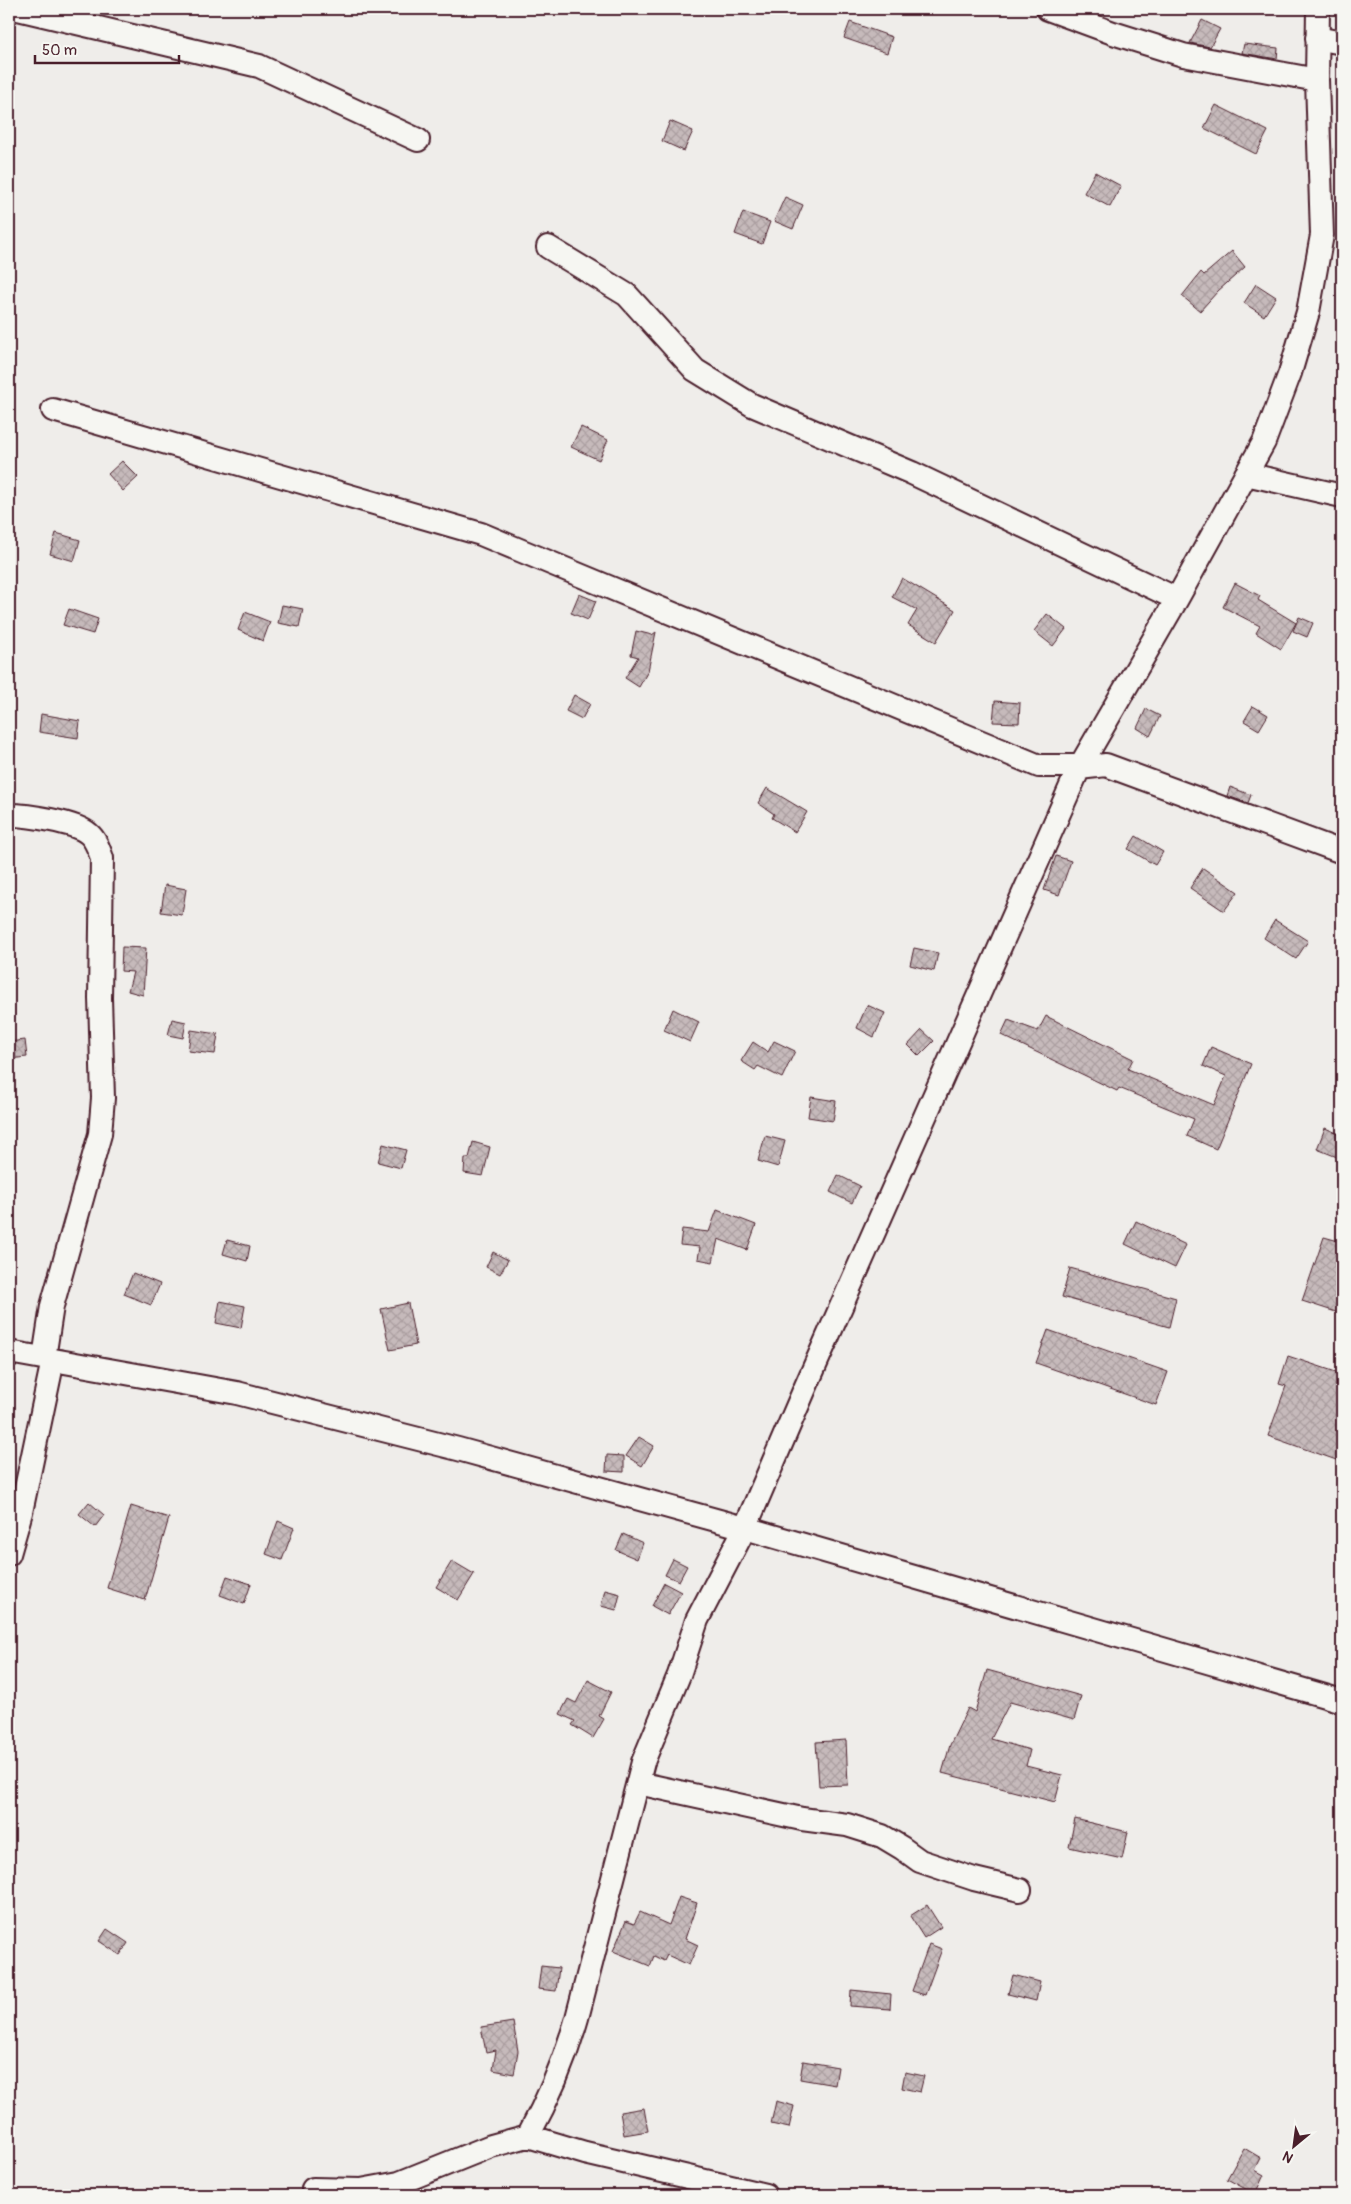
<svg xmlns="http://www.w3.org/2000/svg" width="1351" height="2204" font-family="Pangolin,sans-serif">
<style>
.building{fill:url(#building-cross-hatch);stroke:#4a1f2b}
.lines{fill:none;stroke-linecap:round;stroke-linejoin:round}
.minor-casing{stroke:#4a1f2b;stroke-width:26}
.minor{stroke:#f6f6f2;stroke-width:22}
</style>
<defs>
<pattern id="building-cross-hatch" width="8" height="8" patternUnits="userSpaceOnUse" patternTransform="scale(1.25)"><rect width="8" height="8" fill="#c6babb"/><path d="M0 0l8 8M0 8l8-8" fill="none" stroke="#ac9fa1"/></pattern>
</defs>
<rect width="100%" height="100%" fill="#efedea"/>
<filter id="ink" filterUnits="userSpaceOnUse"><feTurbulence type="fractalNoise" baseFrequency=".02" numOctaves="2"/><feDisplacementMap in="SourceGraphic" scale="10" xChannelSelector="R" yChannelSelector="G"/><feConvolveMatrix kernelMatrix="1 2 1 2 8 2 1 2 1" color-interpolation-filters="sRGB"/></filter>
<g filter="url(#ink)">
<path class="building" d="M1202,20l18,9 -10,18 -20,-4z
M850,22l42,15 -5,16 -43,-15z
M1244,44l34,4 -1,11 -35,-6z
M1216,105l52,26 -12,23 -52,-26z
M670,121l23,10 -9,20 -22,-10z
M1095,172l26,14 -11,21 -26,-14z
M785,197l18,8 -10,24 -19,-8z
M743,212l27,10 -8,22 -27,-10z
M1232,251l13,16 -27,24 -18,20 -18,-15 19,-24 3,3z
M1256,284l20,13 -12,19 -20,-13z
M581,427l27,13 -9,20 -28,-13z
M122,461l16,16 -15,14 -15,-17z
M56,533l24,7 -6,21 -24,-7z
M902,578l53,32 -19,32 -28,-17 9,-15 -25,-13z
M1235,583l25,13 -2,4 38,23 -15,26 -25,-16 4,-7 -37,-19z
M579,594l17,7 -8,19 -17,-7z
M282,605l21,4 -4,18 -21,-4z
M69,609l29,10 -5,15 -30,-9z
M245,612l25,10 -7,19 -25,-11z
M1047,614l19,15 -13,17 -19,-15z
M1299,617l14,6 -6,14 -14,-6z
M636,631l16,4 4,-3 -8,39 -9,16 -14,-9 13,-21 -7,-2z
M574,695l16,9 -8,15 -16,-8z
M995,701l25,2 -1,20 -26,-1z
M1253,706l15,9 -9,15 -15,-9z
M1146,709l14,7 -10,20 -13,-8z
M41,714l39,7 -2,17 -39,-6z
M1230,787l21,8 -3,8 -21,-7z
M767,788l40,24 -12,20 -23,-14 2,-4 -16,-11z
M1136,836l27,16 -8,13 -27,-16z
M1056,856l15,5 -12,34 -15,-5z
M1203,868l35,24 -14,19 -34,-23z
M165,885l21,4 -4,26 -21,-3z
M1275,920l33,21 -12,18 -32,-21z
M122,947l24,1 -3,47 -15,-4 5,-19 -12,-1z
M914,948l24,5 -4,18 -24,-6z
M867,1005l18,8 -11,24 -17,-9z
M673,1009l26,13 -9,20 -26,-12z
M1046,1016l87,43 -5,10 86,36 12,-29 -23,-10 8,-19 40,17 -35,85 -29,-13 7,-17 -75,-31 -2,3 -116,-56 7,-15 30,11z
M172,1019l14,3 -3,16 -15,-3z
M191,1030l27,4 -3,20 -27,-3z
M922,1030l12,11 -15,15 -11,-11z
M25,1040l2,17 -18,2v-17z
M774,1041l21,10 -13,27 -24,-12 -3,4 -14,-9 12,-19 15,10z
M811,1097l25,4 -3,20 -25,-4z
M1325,1128l17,7v24l-25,-10z
M765,1136l20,5 -7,26 -20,-6z
M473,1142l17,5 -7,29 -19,-3 1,-15h4z
M383,1144l23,6 -5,18 -23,-6z
M838,1175l22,11 -8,17 -22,-11z
M717,1210l39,15 -9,25 -29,-11 -5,23 -15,-3 2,-12 -20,-2 2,-16 27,3z
M1136,1221l50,24 -11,23 -50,-24z
M1324,1237l18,5v72l-40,-13z
M227,1240l23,6 -3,15 -24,-7z
M493,1252l15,8 -8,14 -14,-7z
M1070,1268l106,30 -7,29 -107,-30z
M133,1273l27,11 -9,21 -27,-11z
M220,1301l25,5 -4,22 -25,-5z
M408,1303l8,42 -26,5 -9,-41z
M1048,1330l120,42 -12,33 -120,-42z
M1288,1356l54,18v88l-74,-26 18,-50 -7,-2z
M639,1437l15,9 -12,20 -16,-10z
M607,1455l17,1v16l-18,-1z
M89,1502l15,13 -9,12 -16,-13z
M131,1506l38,12 -24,82 -38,-12z
M278,1521l16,7 -12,32 -16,-6z
M623,1534l20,9 -6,16 -21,-9z
M673,1559l14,7 -8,15 -14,-6z
M452,1561l22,13 -16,26 -22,-13z
M227,1576l24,8 -7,20 -24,-9z
M664,1583l17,9 -13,23 -16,-9z
M605,1590l15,4 -4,16 -15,-4z
M987,1670l94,26 -7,24 -64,-18 -19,37 39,11 -4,16 36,9 -7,27 -113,-29 8,-28 18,-37 7,4z
M588,1680l23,12 -12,24 5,3 -11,19 -21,-13 3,-4 -15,-7 8,-15 8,4z
M846,1740l2,45 -29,1 -3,-44z
M1075,1819l53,13 -6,27 -53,-12z
M679,1897l18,6 -12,36 13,6 -9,20 -22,-10 -3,6 -10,-5 -4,10 -37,-15 13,-30 8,3 6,-12 29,13z
M927,1905l14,22 -17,11 -14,-22z
M107,1929l21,14 -8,12 -21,-14z
M929,1944l13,5 -17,46 -13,-4z
M541,1966l18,2 -3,23 -18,-2z
M1013,1975l27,7 -4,19 -28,-7z
M851,1990l40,4 -1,15 -40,-3z
M513,2022l5,29 -4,23 -21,-4 3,-20 -10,2 -5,-25z
M803,2061l35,6 -3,18 -35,-6z
M905,2072l19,4 -4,16 -18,-4z
M776,2101l18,5 -5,22 -18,-4z
M644,2108l4,23 -24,4 -4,-23z
M1244,2148l17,10 -6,12 9,5 -9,19 -28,-15z"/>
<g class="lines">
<defs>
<path id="minor" d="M18,9l241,57 159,74
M1048,9l65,24 70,22 134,25
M1317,38l25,5
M548,247l79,48 68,75 57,35 160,68 265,126
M53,410l428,124 558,232h35l5,2 27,-3 236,87
M1246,474l96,22
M9,815c18,0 67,7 80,19 7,6 10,16 13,24l-2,140 3,100 -3,36 -48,172 -8,52
M9,1352l228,41 221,56 287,79 597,173
M9,1554l12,-42 32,-152
M638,1783l164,36 45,6 35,11 20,12 18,13 54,18 46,11
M528,2136l57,17 180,42
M313,2189l48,1 38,-7 92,-37 37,-10c21,-38 37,-76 49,-118l66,-256 36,-87 18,-55 48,-92 61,-142 273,-618 98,-169 87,-157 26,-69 18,-61 14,-77 -5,-155 1,-71"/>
</defs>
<use href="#minor" class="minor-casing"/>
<use href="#minor" class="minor"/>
</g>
</g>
<rect width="1351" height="2204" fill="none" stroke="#f6f6f2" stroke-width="30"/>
<rect x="15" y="15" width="1321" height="2174" fill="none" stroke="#4a1f2b" stroke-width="2" filter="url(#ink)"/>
<g transform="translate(1294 2146) rotate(209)" stroke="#f6f6f2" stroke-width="4" paint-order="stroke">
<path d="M0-4L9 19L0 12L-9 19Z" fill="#4a1f2b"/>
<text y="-8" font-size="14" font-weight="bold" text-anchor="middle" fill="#4a1f2b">N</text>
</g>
<path d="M35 55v8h144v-8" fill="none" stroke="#4a1f2b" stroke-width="2.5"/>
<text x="42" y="55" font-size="15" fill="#4a1f2b" stroke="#f6f6f2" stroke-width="4" paint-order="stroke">50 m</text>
</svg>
